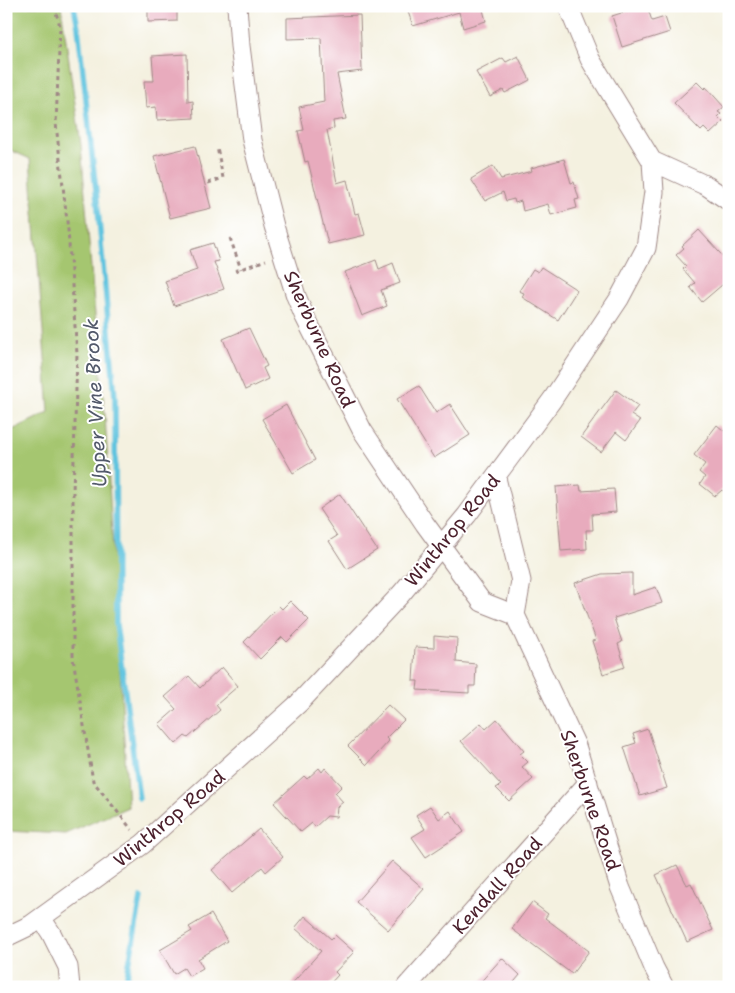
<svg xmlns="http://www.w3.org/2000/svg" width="735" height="993" font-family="'Shantell Sans',sans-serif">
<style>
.park{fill:#a5c66f;stroke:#78724d}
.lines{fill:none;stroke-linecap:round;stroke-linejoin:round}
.stream{stroke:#61c4df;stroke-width:5.5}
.building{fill:#e8abbd}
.minor-casing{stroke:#9f8886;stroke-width:21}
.path{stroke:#9f8886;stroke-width:3;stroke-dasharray:4 4;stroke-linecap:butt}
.minor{stroke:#fff;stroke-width:19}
.labels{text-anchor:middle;stroke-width:4;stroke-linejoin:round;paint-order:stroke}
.street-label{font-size:19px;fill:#4a1f2b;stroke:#fff}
.water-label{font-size:20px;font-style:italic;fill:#52596a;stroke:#fff}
</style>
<rect width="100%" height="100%" fill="#fff"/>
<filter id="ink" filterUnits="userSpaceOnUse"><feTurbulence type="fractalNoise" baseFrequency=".02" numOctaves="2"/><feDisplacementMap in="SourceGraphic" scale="10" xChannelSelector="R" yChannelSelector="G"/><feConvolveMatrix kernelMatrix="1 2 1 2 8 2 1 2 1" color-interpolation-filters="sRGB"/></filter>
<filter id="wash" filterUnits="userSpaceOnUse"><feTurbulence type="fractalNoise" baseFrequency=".0096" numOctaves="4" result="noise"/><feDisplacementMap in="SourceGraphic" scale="20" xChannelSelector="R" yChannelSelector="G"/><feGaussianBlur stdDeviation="1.12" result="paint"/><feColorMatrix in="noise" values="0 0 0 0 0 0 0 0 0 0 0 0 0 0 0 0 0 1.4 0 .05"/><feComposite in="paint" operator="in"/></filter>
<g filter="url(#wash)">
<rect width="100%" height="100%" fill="#f4f1e0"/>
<path class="park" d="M6,6h55l20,139 13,159 11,111 23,392 -62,27 -60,-3v-398l43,-21 -19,-253 -24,-11z"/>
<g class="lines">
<path class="stream" d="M74,6l4,21 20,182 17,188 1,227 23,174
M125,987l16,-89"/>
</g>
<g id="blocks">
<path class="building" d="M148,6h29v15l-29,1z
M406,6h76l4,15 -23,7 -4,-16 -46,14z
M643,6h4l5,15 13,-4 5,15 -48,15 -10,-31z
M360,15l2,56 -25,3 9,45 -13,2 1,7 -7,2 10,53 10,-3 8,34 4,-1 6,22 -37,9 -20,-83 -3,1 -7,-31 6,-1 -5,-23 25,-5 -3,-64 -34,1v-21z
M187,54l1,48 5,-1 1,17 -37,2 -1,-13 -10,1 -2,-27h10l-2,-25z
M518,56l12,24 -25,13 -2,-3 -13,7 -14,-25 27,-14 3,4z
M697,82l7,7 2,-2 18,20 -6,5 3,2 -3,3 5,5 -13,12 -6,-6 -3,3 -27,-28z
M195,146l16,62 -41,10 -16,-62z
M564,159l7,24 3,-1 5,17 -4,1 2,8 -26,7 -3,-11 -25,7 -2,-10 -6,2 -1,-4 -8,2 -3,-9 -18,9 -14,-22 22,-13 8,13 31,-8 -1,-3z
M699,230l30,33v16l-27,23 -12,-15 5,-4 -12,-14 3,-3 -10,-11 8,-7 -2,-2z
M213,243l6,18 -5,1 10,27 -50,17 -9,-25 32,-11 -7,-20z
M376,260l3,9 14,-6 7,20 -19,7 6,16 -25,10 -17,-44z
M541,267l36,23 -19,30 -36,-23 2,-4 -5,-2 14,-22 5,3z
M249,328l18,38 -4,2 5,11 -23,11 -22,-51z
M419,386l17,27 14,-9 20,31 -36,23 -37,-59z
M616,390l22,16 -7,9 9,6 -14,19 -10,-8 -15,20 -20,-15z
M286,405l29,55 -22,13 -31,-54z
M717,425l12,10v60l-7,-5 -7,6 -15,-12 5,-7 -6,-5 6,-8 -11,-9z
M580,485l1,6 33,-2 2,23 -24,2 1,16h-7l1,19 -26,2 -5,-64z
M340,494l37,56 -30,19 -18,-28 8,-5 -18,-27z
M632,573v22l24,-8 6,16 -48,15 8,24 -4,2 7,23 -22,7 -11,-33 4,-1 -21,-57 27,-9z
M290,601l19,19 -22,22 -5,-5 -22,22 -16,-17 35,-36 3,3z
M434,636l23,2 -1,24 20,2 -1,22h-6v7l-52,-3 1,-9h-5l2,-34 19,1z
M222,667l16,19 -22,19 4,5 -32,28 -3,-2 -9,8 -17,-20 17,-15 -11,-12 24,-21 11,12z
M388,705l16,15 -18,18 3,3 -22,24 -19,-19z
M497,719l27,32 -4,3 8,8 -6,5 11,12 -24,22 -13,-13 5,-3 -40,-44 20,-18 5,6z
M648,729l19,59 -27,8 -16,-49 12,-4 -3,-9z
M319,768l3,4 3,-4 17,18 -7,7 8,9 -6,5 -1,10 -9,-1 -12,11 -3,-4 -11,9 -27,-29 30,-27 3,3z
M430,806l9,13 11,-8 14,21 -38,25 -14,-20 13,-8 -9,-14z
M259,829l24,28 -17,15 -4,-5 -30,26 -20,-23z
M392,861l32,28 -36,41 -32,-28z
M677,865l10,20 4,-2 22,47 -26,12 -31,-67z
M532,902l16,12 -3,4 44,33 -17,23 -60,-45z
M211,914l16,27 -29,18 5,9 -14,8 -5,-8 -10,6 -14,-24 32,-19 -3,-4z
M305,916l26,23 4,-4 19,17 -19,20 3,3 -11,12h-38l32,-36 -26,-23z
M502,958l18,17 -10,12h-34z"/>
</g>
</g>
<g filter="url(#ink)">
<use href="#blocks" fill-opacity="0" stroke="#9f8886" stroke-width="1"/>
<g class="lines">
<defs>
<path id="minor" d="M237,6l3,40 12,94 22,86 22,70 8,19 58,115 63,94 57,78 33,13 61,131 44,141 34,81 10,19
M652,161l55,25 22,15
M496,478l25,103 -6,34
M41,918l10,15 17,34 2,20
M6,937l25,-12 112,-81 156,-141 102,-109 66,-79 85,-115 67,-101 27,-51 8,-56 -2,-31 -62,-102 -22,-53
M406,987l182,-204"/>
</defs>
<use href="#minor" class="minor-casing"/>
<path class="path" d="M54,6l6,20 -4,98 12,106 9,124 -4,139v165l20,123 39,49
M208,183l15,-5 -6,-31
M230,238l11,31
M235,271l31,-11"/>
<use href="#minor" class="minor"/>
</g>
</g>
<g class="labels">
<g class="street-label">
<text transform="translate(320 339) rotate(66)" y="7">Sherburne Road</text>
<text transform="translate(452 530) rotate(-51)" y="7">Winthrop Road</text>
<text transform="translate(591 800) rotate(71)" y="7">Sherburne Road</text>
<text transform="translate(169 818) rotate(-40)" y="7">Winthrop Road</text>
<text transform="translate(497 885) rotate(-48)" y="7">Kendall Road</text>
</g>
<g class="water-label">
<text transform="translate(95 403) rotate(-93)" y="7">Upper Vine Brook</text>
</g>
</g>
<rect width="735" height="993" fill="none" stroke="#fff" stroke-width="25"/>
</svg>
